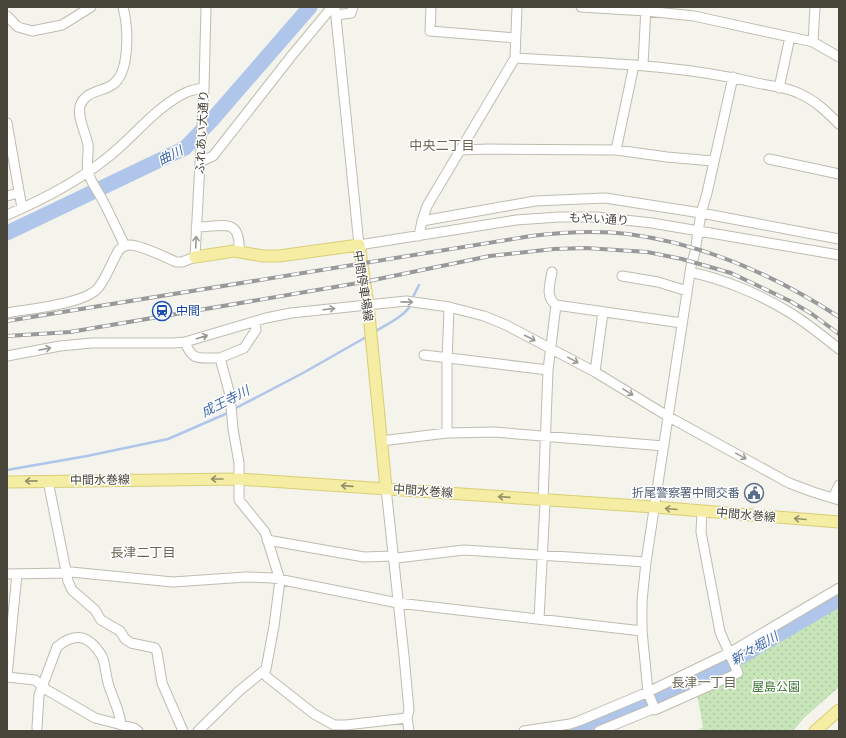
<svg xmlns="http://www.w3.org/2000/svg" width="846" height="738" font-family="'DejaVu Sans','Noto Sans JP',sans-serif">
<style>
.park{fill:url(#park-dots)}
.lines{fill:none;stroke-linecap:round;stroke-linejoin:round}
.stream{stroke:#afc6ea;stroke-width:2.5}
.river{stroke:#afc6ea;stroke-width:15}
.minor-casing{stroke:#bfbcaf;stroke-width:11}
.major-casing{stroke:#d9ce75;stroke-width:13}
.minor{stroke:#fff;stroke-width:9}
.major{stroke:#f5eda4;stroke-width:11}
.rail-casing{stroke:#999;stroke-width:4}
.rail{stroke:#fff;stroke-width:2.5;stroke-dasharray:8;stroke-linecap:butt}
.oneway{stroke:#9a9993}
.oneway2{stroke:#96916a}
.labels{text-anchor:middle;stroke-width:3;stroke-linejoin:round;paint-order:stroke}
.street-label{font-size:12px;fill:#48453a;stroke:#fff}
.transit-label{font-size:12px;fill:#164399;stroke:#fff;text-anchor:start}
.service-label{font-size:12px;fill:#4e5e75;stroke:#fff;text-anchor:end}
.park-label{font-size:12px;fill:#3e7532;stroke:#fff}
.neighbourhood-label{font-size:13px;fill:#6a6552;stroke:#fff}
.water-label{font-size:13px;font-style:italic;fill:#3c67aa;stroke:#fff}
</style>
<defs>
<pattern id="park-dots" width="8" height="8" patternUnits="userSpaceOnUse"><rect width="8" height="8" fill="#c8e4b9"/><path d="M2 2h.1M6 6h.1" fill="none" stroke="#adc5a0" stroke-width="1.8" stroke-linecap="round"/></pattern>
</defs>
<rect width="100%" height="100%" fill="#f4f3ec"/>
<path class="park" d="M839,602v85l-35,31 -11,13h-96l6,-4 -7,-39 108,-67z"/>
<g class="lines">
<path class="stream" d="M412,299l7,-14
M374,332c10,-6 33,-17 37,-28
M234,409l69,-36 65,-37
M7,470l80,-14 81,-17 62,-27"/>
<path class="river" d="M7,233l178,-85 26,-27 99,-114
M578,731l107,-46 52,-26 102,-60"/>
<defs>
<path id="minor" d="M123,7c5,19 8,66 -11,78 -11,7 -27,6 -32,21 -3,12 6,27 8,39 1,8 -2,18 0,27 2,9 10,19 14,27 8,15 15,31 23,47
M335,7l24,238 157,-25 43,-3h38l55,6 187,32
M431,7l-1,24 85,7
M581,7l65,4 48,5 119,26 26,15
M336,15l15,-2 2,-6
M7,16l11,11 14,4 30,-6 29,-18
M813,42l2,-35
M515,58c81,5 163,6 242,25 13,3 29,4 41,10 17,7 29,19 41,31
M643,65l3,-58
M779,88l11,-51
M7,123l15,85
M461,150l27,-1 128,1 51,7 46,4
M616,150l18,-85
M769,159l70,15
M200,162l13,-6 80,-102 39,-47
M7,196l12,-3
M7,215c35,-15 70,-33 100,-57 27,-21 48,-51 80,-66 5,-2 11,-3 17,-4
M422,221l113,-20 70,-3 96,15 138,26
M196,227c26,0 45,-11 43,25
M419,236l3,-15 5,-15 88,-148 2,-51
M552,272c-2,12 -7,25 4,33l126,18
M690,272c34,7 72,23 102,42 16,10 32,23 47,35
M622,276l36,6 29,9
M7,313c21,-4 78,-9 91,-25 8,-9 14,-27 21,-38 3,-3 7,-5 11,-5 11,0 35,12 46,17h6l13,-5 9,-169 2,-81
M185,342c8,21 15,15 35,16l10,37 3,34 6,34v37l26,32 15,48 -6,46 -8,43 -27,22 -41,40
M424,355l124,15
M7,356l53,-10 32,-3h81l12,-1 81,-24 25,-5 115,-12 43,6 35,9 22,9 89,47 74,45 120,66 24,9 26,8
M220,358l24,-10 12,-18 -1,-9
M595,372l8,-60
M447,433v-69l2,-57
M381,441l66,-8 47,-1 170,14
M48,481l20,100 4,9 23,20 6,10 19,11 5,8 6,4 24,5 2,4 5,31 21,48
M386,488l18,168 5,54 -2,8 2,13
M833,498l6,-13
M702,511l-1,21 19,100 18,41 -83,37 -7,-18 -6,-61v-30l4,-39 45,-296 4,-14 6,-39 6,-20 26,-116
M267,540l97,17 29,-1 4,2 67,-8 182,12
M7,574l60,-1 4,-1 102,10 73,-5 27,1 125,25 244,28
M539,619l6,-115 -2,-4 5,-130 8,-65
M264,672l3,5 47,37 20,11h12l61,-7
M7,675l10,-101
M7,677l28,3 12,10 48,28 39,10 4,3
M37,728l2,-33 18,-48c14,-12 28,-14 40,2 2,3 5,6 6,10 3,9 3,19 6,27 4,13 11,25 12,39
M524,731l46,-7 9,-3 69,-29 81,-39 110,-65
M599,731l56,-23"/>
<path id="major" d="M195,257l39,-6 29,5h16l80,-11 9,59 18,184
M7,482l232,-3 415,28 185,15
M815,731l24,-21"/>
</defs>
<use href="#minor" class="minor-casing"/>
<use href="#major" class="major-casing"/>
<use href="#minor" class="minor"/>
<use href="#major" class="major"/>
<defs>
<path id="rail" d="M7,321l524,-85c32,-4 65,-6 97,-2 76,10 148,42 211,83
M7,336l63,-4 294,-50 126,-26 64,-7 32,-1 61,4 35,7 49,14 59,28 22,13 27,20"/>
</defs>
<use href="#rail" class="rail-casing"/>
<use href="#rail" class="rail"/>
</g>
<defs><path id="oneway-shaft" d="M-6 0H5M1.5-3L5.5 0L1.5 3" fill="none" stroke-width="1.6" stroke-linecap="round" stroke-linejoin="round"/></defs>
<g class="oneway">
<use href="#oneway-shaft" transform="translate(196 242) rotate(-88)"/>
<use href="#oneway-shaft" transform="translate(407 302) rotate(1)"/>
<use href="#oneway-shaft" transform="translate(329 309) rotate(-7)"/>
<use href="#oneway-shaft" transform="translate(202 337) rotate(-16)"/>
<use href="#oneway-shaft" transform="translate(530 338) rotate(27)"/>
<use href="#oneway-shaft" transform="translate(45 349) rotate(-10)"/>
<use href="#oneway-shaft" transform="translate(573 360) rotate(29)"/>
<use href="#oneway-shaft" transform="translate(628 392) rotate(31)"/>
<use href="#oneway-shaft" transform="translate(741 456) rotate(29)"/>
</g>
<g class="oneway2">
<use href="#oneway-shaft" transform="translate(217 479) rotate(180)"/>
<use href="#oneway-shaft" transform="translate(31 481) rotate(179)"/>
<use href="#oneway-shaft" transform="translate(347 486) rotate(-176)"/>
<use href="#oneway-shaft" transform="translate(504 497) rotate(-176)"/>
<use href="#oneway-shaft" transform="translate(671 509) rotate(-175)"/>
<use href="#oneway-shaft" transform="translate(800 519) rotate(-175)"/>
</g>
<defs>
<symbol id="station-ring" viewBox="-11 -11 22 22"><circle r="9.5" fill="#fff" stroke="#1a4fb4" stroke-width="1.5"/><path d="M-3-6H3Q5-6 5-4V2Q5 4 3 4L4.5 6H3L1.5 4h-3L-3 6H-4.5L-3 4Q-5 4-5 2V-4Q-5-6-3-6ZM-3.5-4v3h7v-3ZM-3.5 1v1.5H-2V1ZM2 1v1.5H3.5V1Z" fill="#1a4fb4"/></symbol>
<symbol id="civic-ring" viewBox="-11 -11 22 22"><circle r="9.5" fill="#fff" stroke="#5c6f8a" stroke-width="1.5"/><path d="M-.6-6.5H3V-4.5H.6V-3L4-1V1h2V6H-6V1h2V-1L-.6-3ZM-1.2 2.5V6h2.4V2.5Z" fill="#5c6f8a"/></symbol>
</defs>
<g fill-rule="evenodd">
<use href="#station-ring" x="151" y="300" width="22" height="22"/>
<use href="#civic-ring" x="743" y="482" width="22" height="22"/>
</g>
<g class="labels">
<g class="street-label">
<text transform="translate(202 132) rotate(-87)" y="4">ふれあい大通り</text>
<text transform="translate(599 219) rotate(3)" y="4">もやい通り</text>
<text transform="translate(363 286) rotate(81)" y="4">中間停車場線</text>
<text transform="translate(100 480) rotate(-1)" y="4">中間水巻線</text>
<text transform="translate(423 491) rotate(4)" y="4">中間水巻線</text>
<text transform="translate(746 515) rotate(5)" y="4">中間水巻線</text>
</g>
<g class="transit-label">
<text x="176" y="315">中間</text>
</g>
<g class="service-label">
<text x="740" y="497">折尾警察署中間交番</text>
</g>
<g class="park-label">
<text x="776" y="691">屋島公園</text>
</g>
<g class="neighbourhood-label">
<text x="442" y="150">中央二丁目</text>
<text x="143" y="557">長津二丁目</text>
<text x="704" y="687">長津一丁目</text>
</g>
<g class="water-label">
<text transform="translate(170 155) rotate(-27)" y="5">曲川</text>
<text transform="translate(225 401) rotate(-27)" y="5">成王寺川</text>
<text transform="translate(754 648) rotate(-30)" y="5">新々堀川</text>
</g>
</g>
<rect width="846" height="738" fill="none" stroke="#48453a" stroke-width="16"/>
</svg>
